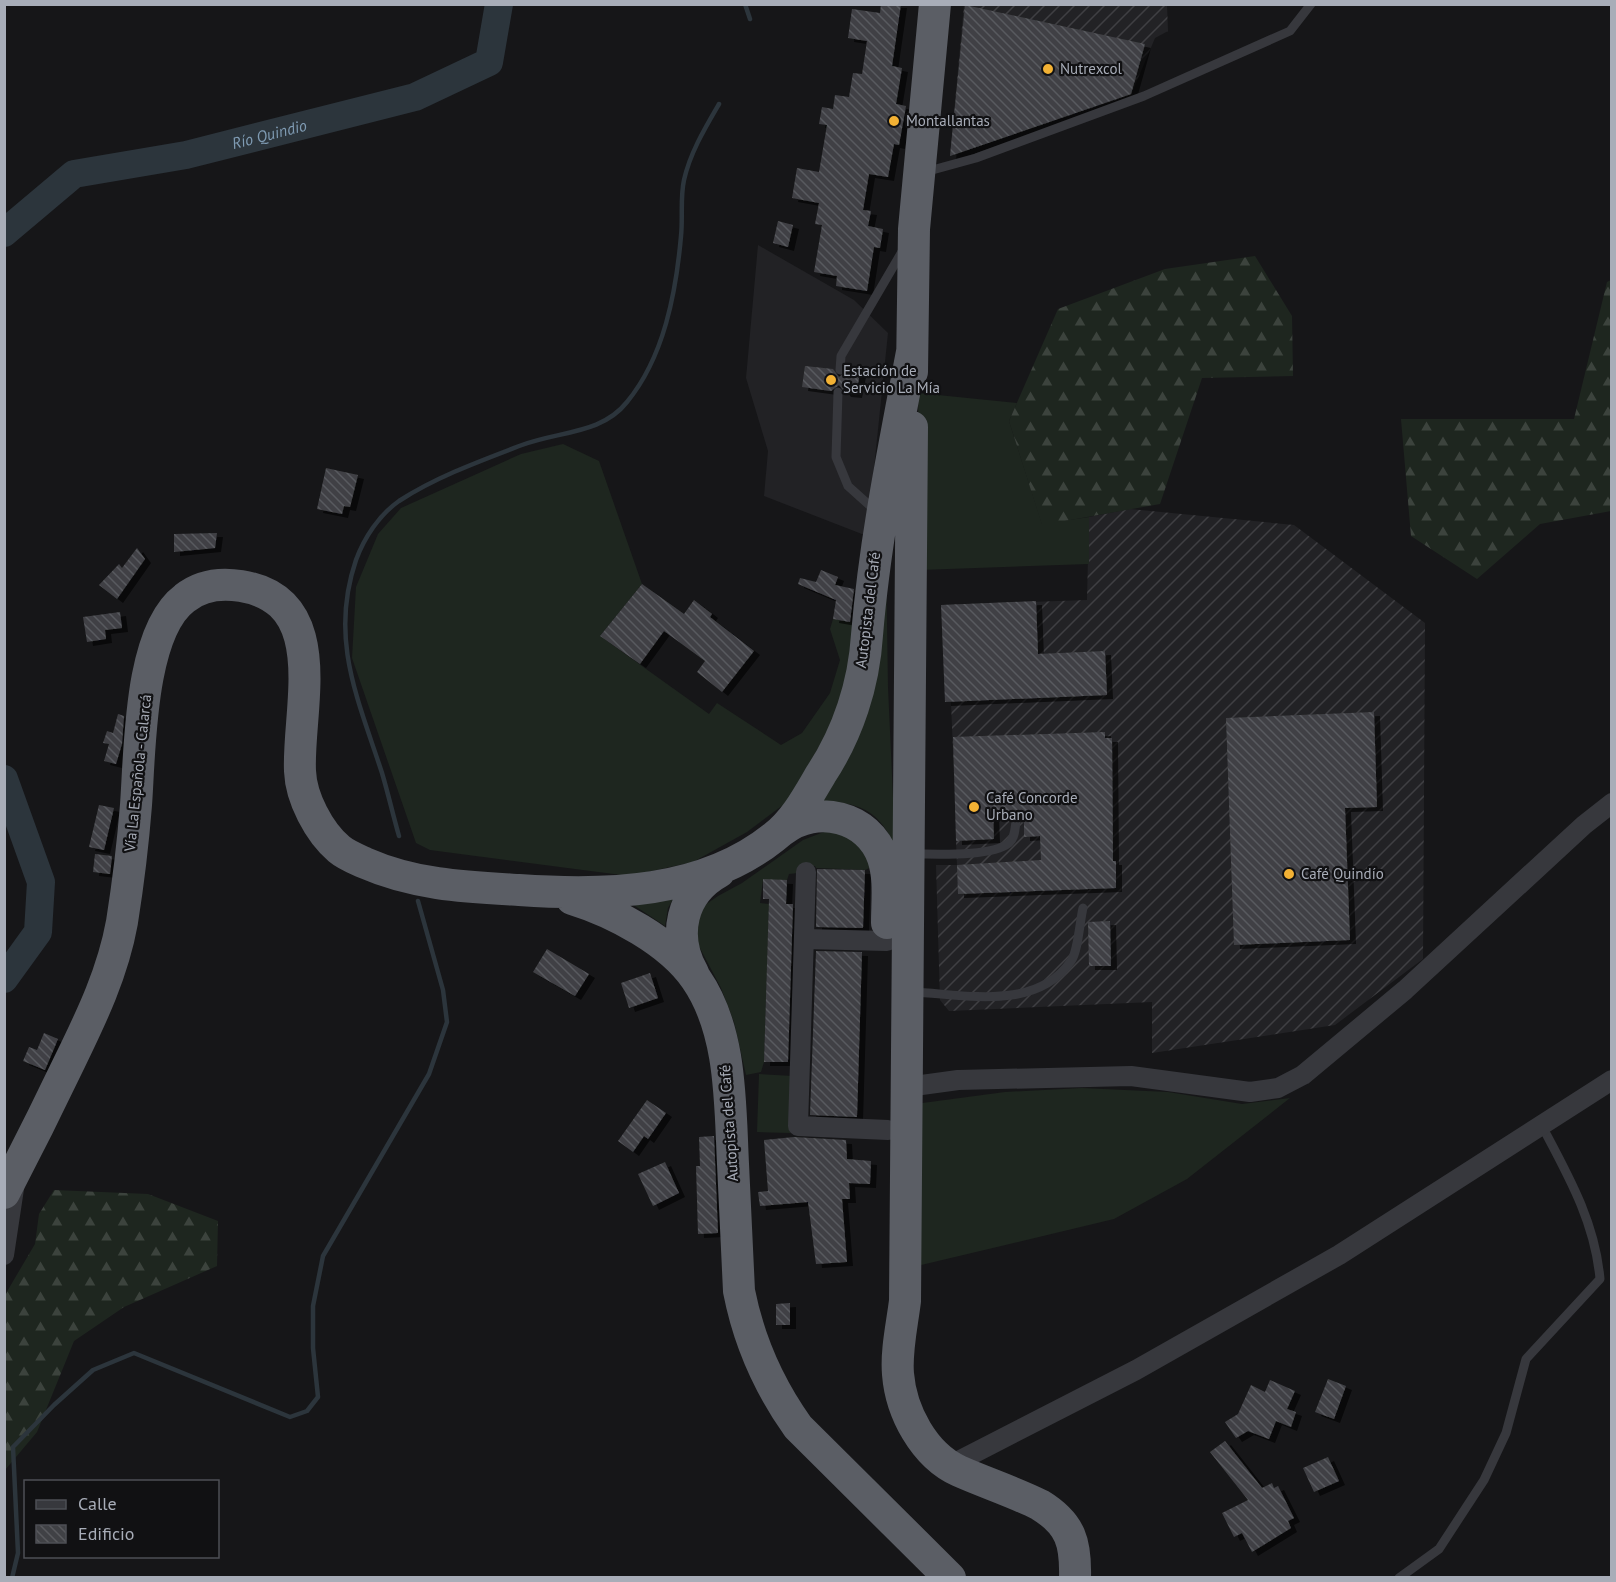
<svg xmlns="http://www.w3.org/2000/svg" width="1616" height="1582" font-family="'PT Sans',sans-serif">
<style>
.built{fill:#222225}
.industrial{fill:url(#industrial-furrows)}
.grass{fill:#1e261f}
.forest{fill:url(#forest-firs)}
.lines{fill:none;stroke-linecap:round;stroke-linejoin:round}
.stream{stroke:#2c353c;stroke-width:4.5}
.river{stroke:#2c353c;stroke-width:28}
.building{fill:url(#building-back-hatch);filter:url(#shadow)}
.service{stroke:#37383d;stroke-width:9}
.minor{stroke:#37383d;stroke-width:20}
.trunk{stroke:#5b5e65;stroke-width:32}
.poi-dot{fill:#f2b134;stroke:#111113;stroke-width:2}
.labels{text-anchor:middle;stroke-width:4.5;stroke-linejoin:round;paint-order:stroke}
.poi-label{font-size:15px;fill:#a8adb8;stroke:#111113;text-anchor:start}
.street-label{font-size:15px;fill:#a8adb8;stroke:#111113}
.water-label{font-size:16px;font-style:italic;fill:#7f9bb3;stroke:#111113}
</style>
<defs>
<pattern id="industrial-furrows" width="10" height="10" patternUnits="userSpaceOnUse" patternTransform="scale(1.5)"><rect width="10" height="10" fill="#222225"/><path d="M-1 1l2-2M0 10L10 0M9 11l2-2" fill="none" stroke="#3f3f43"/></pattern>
<pattern id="forest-firs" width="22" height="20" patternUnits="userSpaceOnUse" patternTransform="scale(1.5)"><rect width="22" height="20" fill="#1e261f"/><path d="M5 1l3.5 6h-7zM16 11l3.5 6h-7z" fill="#3c433d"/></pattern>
<pattern id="building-back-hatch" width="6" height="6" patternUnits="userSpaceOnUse" patternTransform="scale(1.5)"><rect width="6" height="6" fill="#404145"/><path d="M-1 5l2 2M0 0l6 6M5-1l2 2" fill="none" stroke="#595a5e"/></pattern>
<filter id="shadow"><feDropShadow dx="6" dy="4" stdDeviation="0" flood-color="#0009"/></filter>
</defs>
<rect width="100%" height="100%" fill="#161618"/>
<path class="built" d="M758,245l96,55 34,33 -21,203 -103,-40 4,-45 -22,-73z"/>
<path class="industrial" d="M964,5h203l1,26 -13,7 -24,57 -181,61z
M1130,509l164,16 131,98 -2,336 -88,66 -183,28v-51l-203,9 -9,-11 -4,-135h21l-1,-24 38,-2 -4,-67 -36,3 -3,-73 -10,-97 146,-5 2,-83z"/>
<path class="grass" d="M918,393l99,10 -8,18 33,103 47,-7v47l-169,6z
M563,444l36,17 43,123 -42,52 109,78 8,-11 64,42 21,-12 28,-40 10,-33 -10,-31 3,-10 22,4 -12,82 -56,97 -40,30 -54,30 -64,14 -199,-26 -14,-7 -64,-185 4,-71 22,-53 23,-26 120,-54z
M886,558l2,129 7,154h-3c-14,-33 -44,-45 -78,-33z
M829,830l27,8 20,27 -11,5 -49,-2 -1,-2 -16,2 -1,5 -9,1 -2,6h-24l-3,23 9,1 -5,158 -3,10 -15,3 -12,-53 -13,-34 -29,-55 13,-28 13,-9 24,-13 61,-43z
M677,892l-9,16 -3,18 -36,-24z
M759,1074l34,2 -3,57 -33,-1z
M1082,1088l86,4 74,12 48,-6 -103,81 -73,40 -197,47 -2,-162 90,-12z"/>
<path class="forest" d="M1255,256l37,60 1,60 -91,2 -42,126 -118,21 -33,-104 49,-112 107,-40z
M1611,280v231l-71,13 -63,55 -66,-43 -10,-117h173l33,-137z
M54,1190l94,4 70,27 -1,45 -93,41 -50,34 -37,91 -32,38v-175l30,-51 4,-30z"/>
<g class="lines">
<path class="stream" d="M745,4l5,15
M399,836c-6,-21 -11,-43 -17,-63 -24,-74 -53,-134 -26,-213 8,-22 23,-45 43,-59 37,-24 81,-40 123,-56 37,-14 80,-11 105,-43 37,-45 49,-109 54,-166 2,-18 -1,-38 3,-56 6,-27 21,-52 35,-76
M12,1578l6,-25 -5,-106 41,-42 39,-35 41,-17 156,64 17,-6 11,-14 -5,-49v-42l10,-50 106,-182 18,-52 -4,-32 -25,-89"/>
<g class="river">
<path id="s1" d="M4,233l70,-59 112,-19 229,-58 74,-35 10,-58"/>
<path d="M4,779l37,103 -3,50 -34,47"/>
</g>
</g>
<path class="building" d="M881,4h20l-9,62 10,2 -6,36 10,2 -7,39 -5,-1 -6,33 -19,-3 -6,36 8,1 -3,15 15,3 -3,19 -6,-1 -7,44 -31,-5 1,-10 -23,-4 8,-47 -7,-1 4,-21 -27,-5 5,-30 22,4 8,-47 -8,-1 3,-17 11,2 2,-14 14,2 4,-24 9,1 5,-33 -19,-3 4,-29 28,4z
M965,5l180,39 -14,50 -181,62z
M778,221l15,4 -5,22 -15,-4z
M805,366l28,3 6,8 8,-6 13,2 -4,21 -11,-1 -6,-8 -8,6 -29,-4z
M326,468l32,7 -8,32 -6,-1 -2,8 -25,-5z
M217,533l-2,15 -41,4v-18z
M137,548l8,11 -28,40 -18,-14 20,-21 3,4z
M821,570l17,7 -3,8 19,4 -4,33 -17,-3 3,-19 -38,-16 2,-6 16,4z
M642,584l42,30 10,-14 18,14 -2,3 44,34 -32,41 -25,-20 8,-11 -41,-30 -24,33 -40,-28z
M1036,601l2,53 67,-3 2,44 -162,7 -4,-97z
M120,612l2,16 -17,2 1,9 -19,3 -4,-25z
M1374,712l3,95 -32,1 5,132 -116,5 -8,-227z
M118,714l6,2 -2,28 -6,20 -12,-3 5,-17 -6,-1 4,-12 6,2z
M1105,732v6h7l1,123h3v27l-158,6 -1,-29 84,-5 -1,-24 -16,1v-26l-31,1 1,27 -38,2 -3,-104z
M99,805l15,3 -10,42 -15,-3z
M95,854l17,2 -2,18 -17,-2z
M817,869l48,1 -2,58 -47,-1z
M763,879l24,1 -1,24h7l-5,158h-24l5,-163h-6z
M1110,921l1,45h-22l-1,-44z
M547,949l42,25 -14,22 -42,-24z
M816,951l46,1 -5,165 -47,-2z
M650,973l8,25 -29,10 -8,-25z
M44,1033l14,6 -13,31 -22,-9 6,-14 8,3z
M647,1100l19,13 -18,26 -4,-3 -11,16 -15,-11z
M714,1136l4,97 -20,1 -2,-68h4l-1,-29z
M794,1137l52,3 1,19 24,2 -1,23 -21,-1 1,16h-8l5,63 -31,2 -8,-62 -48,4 -2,-14 10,-1 -4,-51z
M665,1162l14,31 -26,13 -15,-32z
M790,1303v22h-14v-21z
M1328,1379l18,7 -12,33 -19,-7z
M1270,1380l25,11 -8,18 9,3 -5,15 -15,-6 -7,18 -21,-8 -12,7 -11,-16 13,-8 13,-29 14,7z
M1225,1441l37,47 10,-5 2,5 4,-2 16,32 -6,3 3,7 -39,24 -10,-19 -8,4 -12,-24 26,-13 -38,-48z
M1328,1457l11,24 -25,11 -11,-24z"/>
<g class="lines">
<path class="service" d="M925,172l51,-14 168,-62 146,-65 21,-27
M840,370l1,-14 62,-106
M838,392l-2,65 12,29 29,26
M914,854c23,0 77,3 95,-11 6,-5 6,-14 7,-22
M912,992c52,2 124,20 159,-31 7,-9 9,-41 12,-53
M1399,1578l40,-29 45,-69 22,-47 20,-74 74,-80c-5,-57 -32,-104 -58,-153"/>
<path class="minor" d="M806,872l-8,254 90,4
M804,939l83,2
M907,1087l51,-7 173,-4 119,16 28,-4 25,-13 102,-85 179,-165 28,-22
M4,1255l11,-73
M949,1466l187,-96 203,-115 273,-175"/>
<path class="trunk" d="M912,372l2,-143 21,-225
M912,427l-7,874c-3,24 -9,50 -7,73 3,38 26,81 61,97 27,12 55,21 81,34 31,19 36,38 35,73
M783,830c33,-26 86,-14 100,28 7,20 4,44 4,65
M572,899c42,13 98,42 124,80 36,52 34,125 37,185 2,42 4,85 6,127 10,51 29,94 59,136l152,151
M693,973c-21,-37 -12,-80 26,-101
M4,1193c23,-44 45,-88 66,-132 22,-45 43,-89 52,-139 6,-38 11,-79 14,-117 4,-54 3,-173 49,-207 16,-13 37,-15 56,-12 92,15 56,124 59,185 1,27 19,61 39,78 7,6 17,10 26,14 50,22 101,24 154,27 87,6 184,4 255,-53 21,-16 34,-41 47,-63 27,-41 43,-90 46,-139 8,-96 27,-188 45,-283"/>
</g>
<g class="poi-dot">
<circle cx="1048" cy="69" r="6"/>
<circle cx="894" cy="121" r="6"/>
<circle cx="831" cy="380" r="6"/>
<circle cx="974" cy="807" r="6"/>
<circle cx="1289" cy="874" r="6"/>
</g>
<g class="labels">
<g class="poi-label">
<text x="1060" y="74">Nutrexcol</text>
<text x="906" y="126">Montallantas</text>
<text x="843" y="376">Estación de<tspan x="843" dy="17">Servicio La Mía</tspan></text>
<text x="986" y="803">Café Concorde<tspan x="986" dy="17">Urbano</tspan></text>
<text x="1301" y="879">Café Quindío</text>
</g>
<g class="street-label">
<text transform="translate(868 610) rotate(-83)" y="5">Autopista del Café</text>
<text transform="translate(138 773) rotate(-84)" y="5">Vía La Española - Calarcá</text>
<text transform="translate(729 1123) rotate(-94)" y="5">Autopista del Café</text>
</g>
<g class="water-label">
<text dy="6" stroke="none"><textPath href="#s1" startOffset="291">Río Quindio</textPath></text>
</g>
</g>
<rect width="1616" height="1582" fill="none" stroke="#a8adb8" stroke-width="12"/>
<rect x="24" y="1480" width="195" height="78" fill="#111113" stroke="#4d4f55" stroke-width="1.5"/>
<rect x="36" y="1500" width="30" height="9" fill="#37383d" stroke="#4d4f55" stroke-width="1.5"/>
<text x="78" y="1510" font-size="18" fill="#a8adb8">Calle</text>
<rect x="36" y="1525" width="30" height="18" fill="url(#building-back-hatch)" stroke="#4d4f55" stroke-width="1.5"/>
<text x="78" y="1540" font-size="18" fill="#a8adb8">Edificio</text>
</svg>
